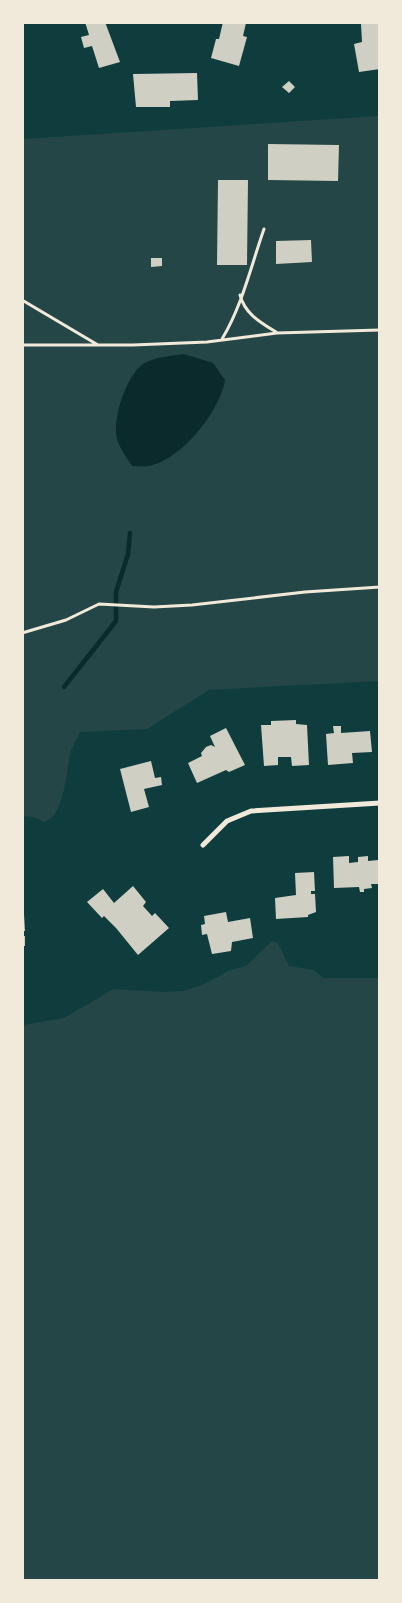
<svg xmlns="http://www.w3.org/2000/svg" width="402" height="1603" font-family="'DejaVu Sans',sans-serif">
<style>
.green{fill:#244646}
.water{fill:#0a2a2b}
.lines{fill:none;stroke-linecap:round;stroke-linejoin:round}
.stream{stroke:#0a2a2b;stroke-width:4.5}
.building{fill:#cfcfc3}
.service{stroke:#f1e9da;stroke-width:3}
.minor{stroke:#f1e9da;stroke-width:5}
</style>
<rect width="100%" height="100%" fill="#0f3d3e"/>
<path class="green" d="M379,116v565l-170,9 -62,39 -67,3c-3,7 -8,15 -10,22 -4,17 -5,62 -26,68l-10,-5 -11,-1v-677z
M272,941l6,2 11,23 25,4 9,8h56v602h-356v-555l41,-7 50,-29 49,3 20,-1 17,-5 28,-15 18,-5z"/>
<path class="water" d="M184,354l29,9 12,17c-5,31 -44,81 -77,86 -5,1 -11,0 -16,0 -5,-8 -12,-17 -15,-27 -5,-20 9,-63 26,-75 11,-7 28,-8 41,-10z"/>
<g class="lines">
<path class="stream" d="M64,687l52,-66v-29l12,-38 2,-21"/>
</g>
<path class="building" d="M85,22h20l15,40 -21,6 -7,-22 -8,2 -3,-11 8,-2z
M223,22l23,1 -3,13 4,1 -8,29 -28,-8 5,-19h3z
M380,22v47l-21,3 -5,-28 8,-2 -1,-18z
M197,73l1,27 -28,1v6h-34l-3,-33z
M289,81l6,6 -6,6 -7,-6z
M268,144l71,1 -1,36 -70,-1z
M218,180h30l-1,85h-30z
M311,240l1,22 -36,2v-23z
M151,258h11v8l-11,1z
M296,720v4l11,1 2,40 -17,1 -1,-9h-13v8l-14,1 -3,-41h10v-4z
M333,726h8v7l29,-2 2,21 -20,1 1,10 -25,2 -2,-31 8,-1z
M226,728l19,37 -16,7 -3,-2 -29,13 -9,-20 14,-7 -1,-3 5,-6 5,-2 4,2 -5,-11z
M151,761l4,17 6,-1 1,8 -18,4 5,18 -18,5 -11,-43z
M349,856v7l9,-1v-5l10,-1v5l10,-1 1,24h-8l1,4 -8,1v3h-4l-1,-5 -25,1 -1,-31z
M314,872l1,19h-4v3h4l1,18 -8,3v2l-32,2 -1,-21 21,-3 -1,-22z
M133,886l13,16 -3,4 9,10 3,-3 14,15 -31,27 -22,-27 -12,-12 -2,2 -15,-16 16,-13 11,14z
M226,912l2,10 22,-4 3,20 -21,4 -1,9 -19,3 -5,-20 -5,1 -1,-10 4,-1 -1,-8z
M22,914h2l1,17h-3z
M22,936h3v10h-3z"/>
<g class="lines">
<path class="service" d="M240,295c5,19 20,27 36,37
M22,300l76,45
M222,339c20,-33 29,-73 42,-110
M22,345h111l74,-3 70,-9 103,-3
M22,633l44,-13 33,-16 55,3 38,-2 113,-13 75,-5"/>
<path class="minor" d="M203,845l24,-24 24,-10 129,-8"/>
</g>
<rect width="402" height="1603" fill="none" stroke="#f1e9da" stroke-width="48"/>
</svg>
